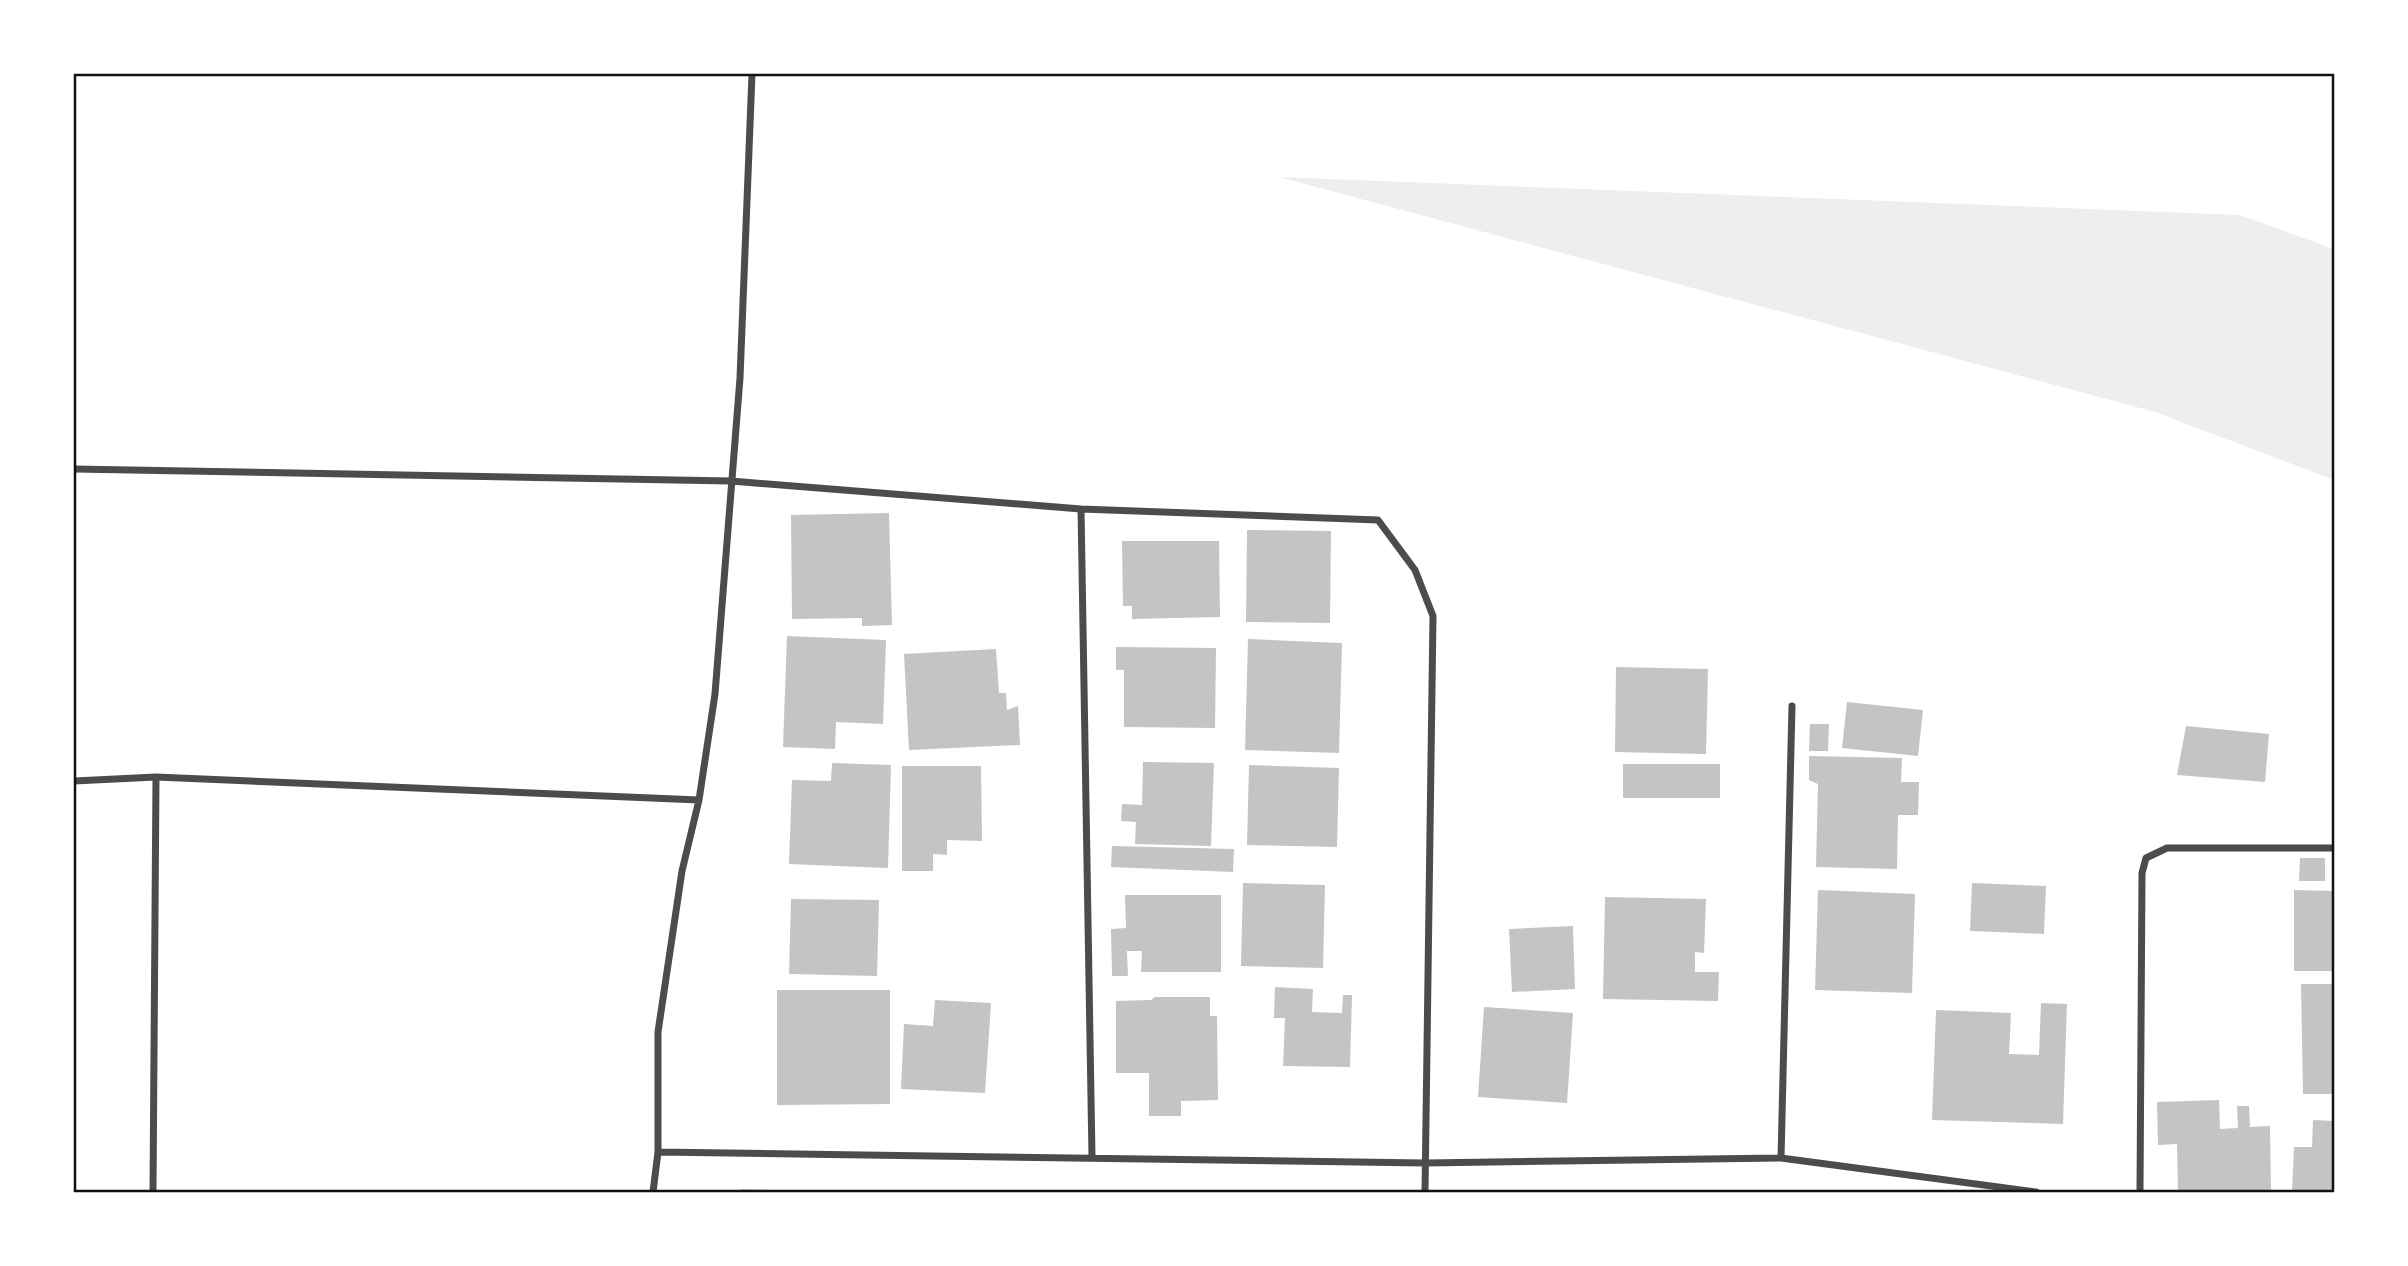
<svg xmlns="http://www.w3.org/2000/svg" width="2408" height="1266" font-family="Quicksand,sans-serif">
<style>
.green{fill:#eee}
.building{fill:#c4c4c4}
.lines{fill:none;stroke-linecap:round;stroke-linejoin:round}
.minor{stroke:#4c4c4c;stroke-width:7}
.neatline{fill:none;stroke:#111;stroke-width:2.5}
</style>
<rect width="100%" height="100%" fill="#fff"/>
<path class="green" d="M1279,177l961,38 94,34v231l-179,-68z"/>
<path class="building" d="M889,513l3,112 -30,1v-8l-70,1 -1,-104z
M1247,530l84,1 -1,92 -84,-1z
M1122,541h97l1,76 -88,2v-13h-9z
M787,636l99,4 -3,84 -47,-2 -1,27 -52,-2z
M1248,639l94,4 -3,110 -94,-3z
M1116,647l100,1 -1,80 -91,-1v-57h-8z
M996,649l3,44h7l1,17 11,-4 2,39 -111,5 -5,-96z
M1616,667l92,2 -2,85 -91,-2z
M1847,702l76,8 -5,46 -76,-8z
M1810,724h19l-1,27h-19z
M2186,726l83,8 -4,48 -88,-7z
M1809,756l93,2 -1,24h18l-1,33h-20l-1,54 -81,-2 2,-83 -9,-4z
M1143,762l71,1 -3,83 -76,-2 1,-22 -15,-1 1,-17 20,1z
M832,763l59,2 -3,103 -99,-4 3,-84 39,1z
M1623,764h97v34h-97z
M1249,765l90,3 -2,79 -90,-2z
M902,766h79l1,75 -35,-1v15l-14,-1v17h-31z
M1112,846l122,3 -1,23 -122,-5z
M2300,858h25v23h-26z
M1243,883l82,2 -2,83 -82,-2z
M1972,883l74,3 -2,48 -74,-3z
M1818,890l97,4 -3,99 -97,-3z
M2294,890l40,1v80h-40z
M1125,895h96v77h-80l1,-21h-15l1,25h-16l-1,-47 15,-1z
M1605,897l101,2 -2,54 -9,-1v20h24l-1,29 -115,-2z
M791,899l88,1 -2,76 -88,-2z
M1573,926l2,63 -63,3 -3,-63z
M2301,984h33v110h-31z
M1275,987l38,2 -1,23 30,1 1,-18h9l-2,72 -67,-1 2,-48h-11z
M777,990h113v114l-113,1z
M1155,997h55v19h7l1,84 -37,1v15h-32v-43h-33v-72l35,-1z
M935,1000l56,3 -6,90 -84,-4 3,-65 29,2z
M2041,1003l26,1 -4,120 -131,-4 4,-110 75,3 -2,41 30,1z
M1484,1007l89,6 -6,90 -89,-6z
M2219,1100l1,29 18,-1 -1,-22h12l1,21 20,-1 1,66h-93l-1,-48 -19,1 -1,-43z
M2313,1120l21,1v71h-42l2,-45h18z
M741,1189l35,1v2h-35z"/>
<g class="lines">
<path class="minor" d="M74,469l657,12 350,28 297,11 37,50 18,46 -8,576
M1081,509l11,648
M74,781l82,-4 543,23
M658,1152l767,11 356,-5 255,34
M1781,1158l11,-452
M153,1192l3,-415
M653,1192l5,-40v-120l24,-161 17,-71 16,-106 25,-316 12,-304
M2140,1192l2,-319 4,-15 21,-10h167"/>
</g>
<rect width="2408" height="1266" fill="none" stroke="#ffffff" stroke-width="150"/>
<rect x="75" y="75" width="2258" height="1116" class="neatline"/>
</svg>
